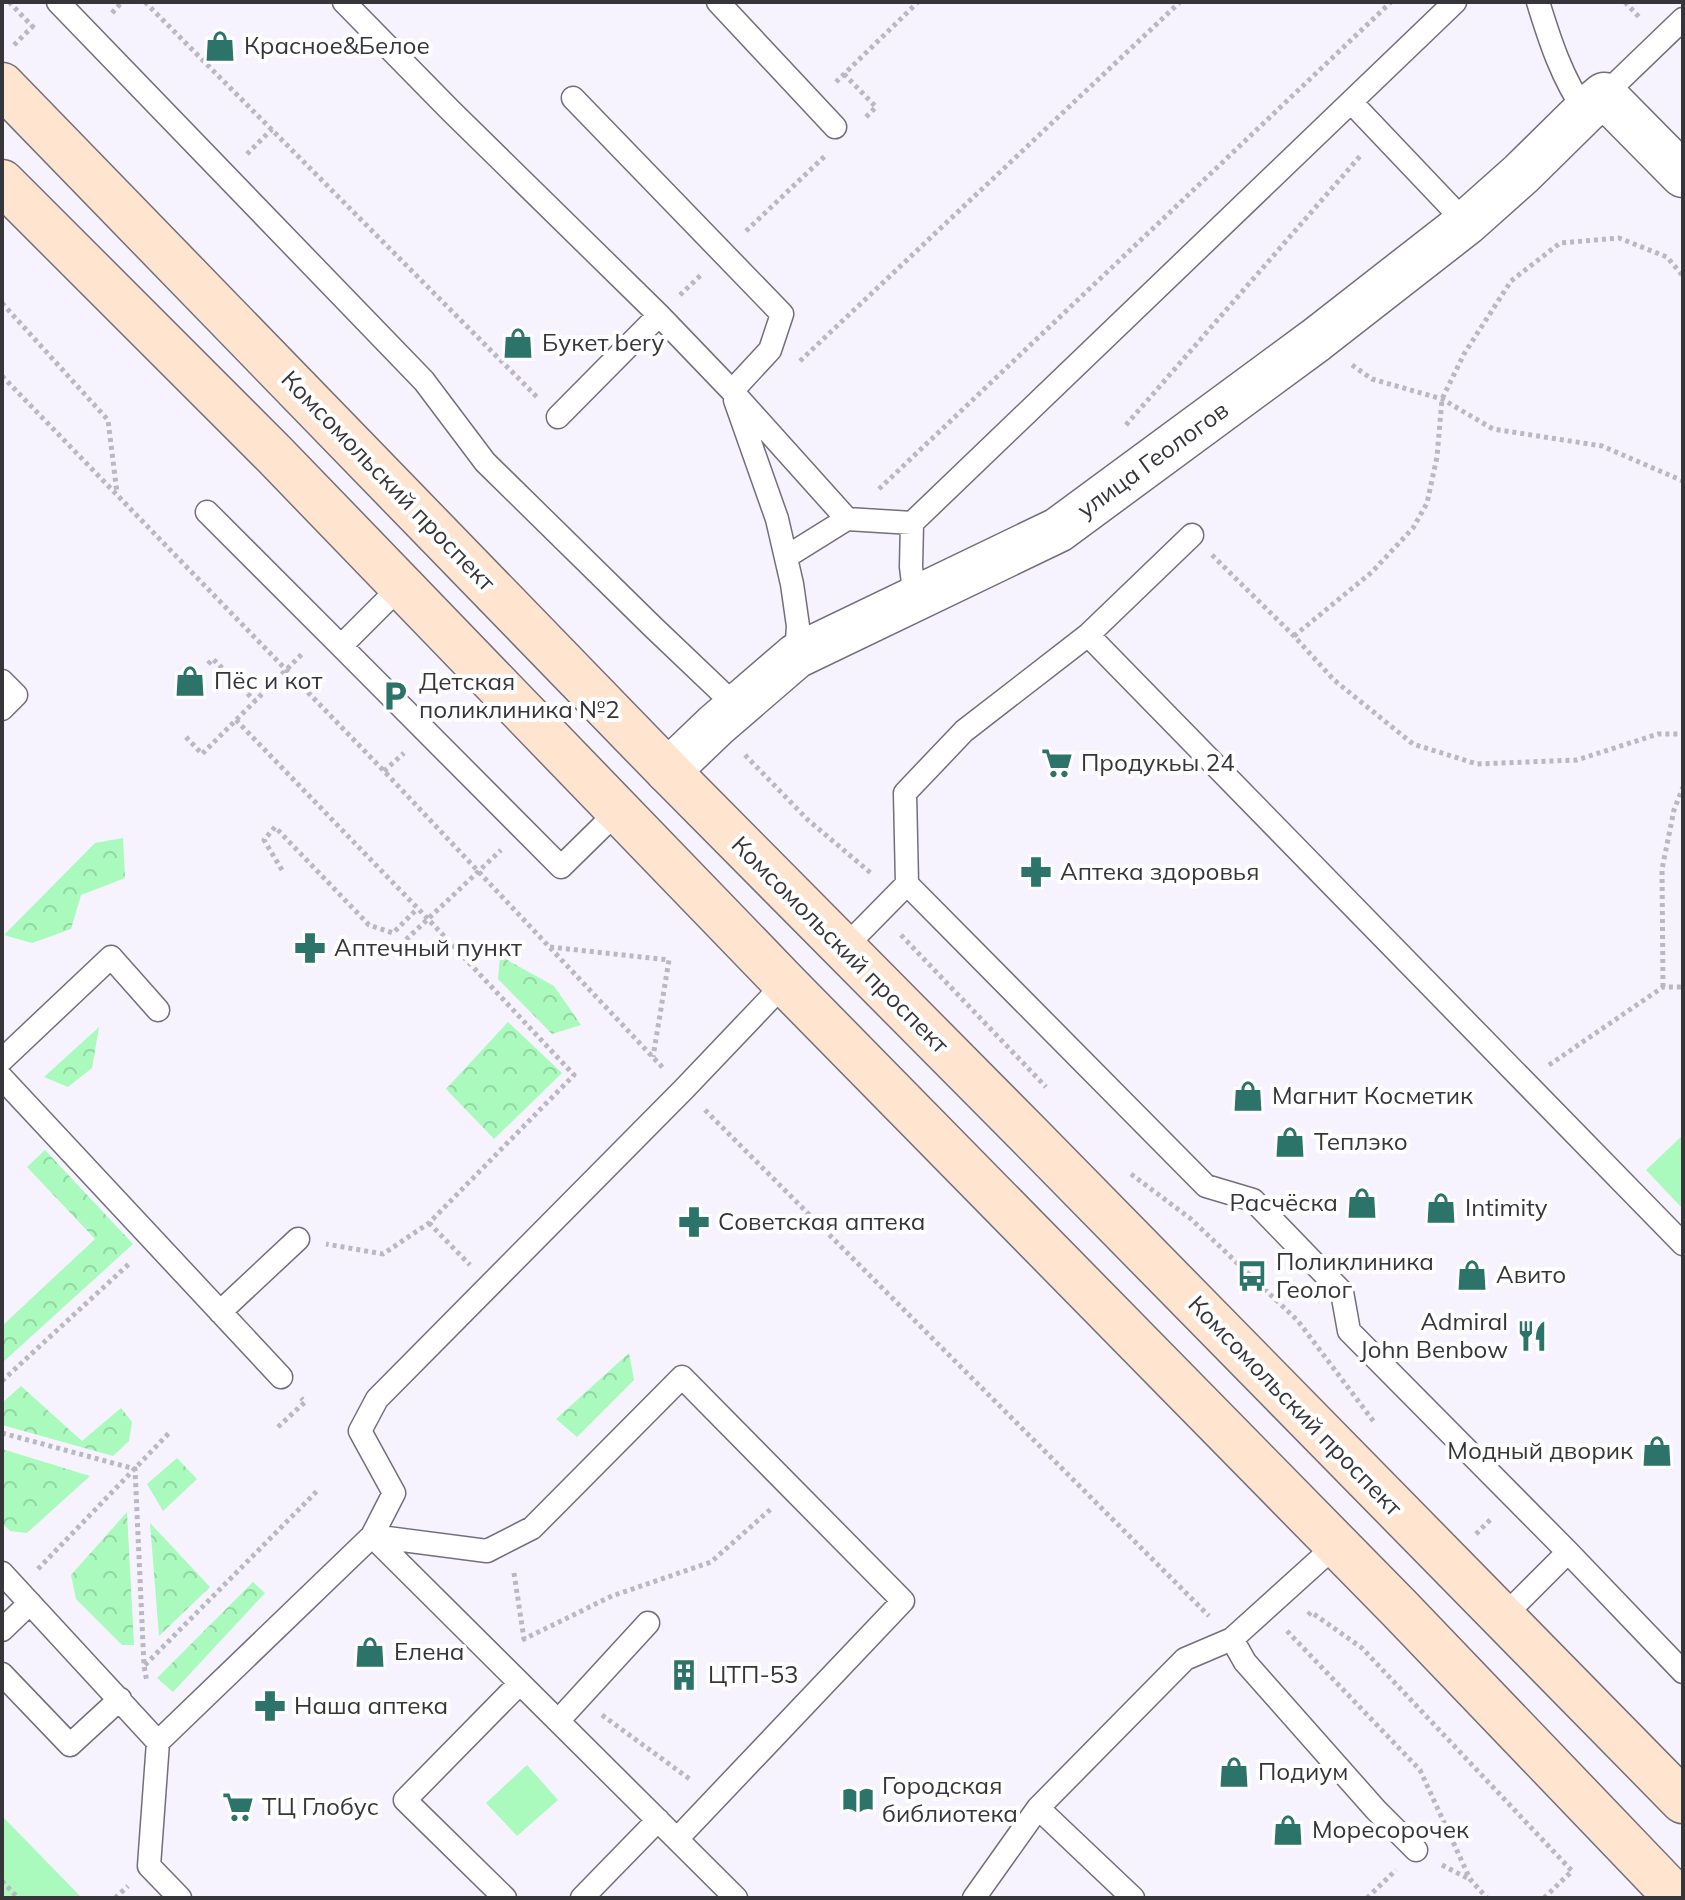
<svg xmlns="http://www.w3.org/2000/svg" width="1685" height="1900" font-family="Mulish,sans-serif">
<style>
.forest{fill:url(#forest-crowns)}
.park{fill:#a9fabc}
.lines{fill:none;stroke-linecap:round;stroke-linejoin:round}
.service-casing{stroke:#726f7b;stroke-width:25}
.minor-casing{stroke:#726f7b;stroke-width:47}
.secondary-casing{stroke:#726f7b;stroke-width:47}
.path{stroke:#bab8c1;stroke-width:5;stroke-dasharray:4 4;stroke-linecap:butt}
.service{stroke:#fff;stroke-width:22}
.minor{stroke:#fff;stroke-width:44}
.secondary{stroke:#ffe5d0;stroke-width:44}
.labels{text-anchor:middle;stroke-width:8;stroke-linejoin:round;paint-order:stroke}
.poi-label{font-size:24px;fill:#36353a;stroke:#fff;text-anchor:start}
.street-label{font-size:24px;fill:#36353a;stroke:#fff}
</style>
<defs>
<pattern id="forest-crowns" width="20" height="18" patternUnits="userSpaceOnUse" patternTransform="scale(2)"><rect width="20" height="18" fill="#a9fabc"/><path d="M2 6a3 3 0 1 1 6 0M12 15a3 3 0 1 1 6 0" fill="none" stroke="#92d7a2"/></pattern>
</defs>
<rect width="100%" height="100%" fill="#f6f3fe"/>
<path class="forest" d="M123,838l2,40 -44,17 -10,34 -39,14 -28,-8 91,-92z
M500,956l54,30 27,39 -29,9 -54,-55z
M508,1022l54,51 -68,66 -48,-50z
M99,1027l-7,41 -24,19 -24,-10z
M45,1150l88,94 -131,119v-37l93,-87 -68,-72z
M629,1353l5,27 -57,57 -21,-18z
M21,1386l61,55 39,-33 11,14 -3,19 -16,15 -111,-31v-22z
M2,1449l88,27 -63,57 -17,-2 -8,-8z
M177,1458l20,21 -34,32 -16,-27z
M127,1512l7,133h-12l-46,-46 -5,-24z
M150,1523l60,64 -51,49z
M253,1582l12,11 -92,99 -16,-14z"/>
<path class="park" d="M1683,1135v74l-37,-39z
M527,1765l31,35 -41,36 -31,-33z
M2,1816l80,82h-80z"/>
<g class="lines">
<defs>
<path id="service" d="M58,2l366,379 61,81 168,165 84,80
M344,2l107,109 208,204 73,76 115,128 65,4
M718,2l117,125
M1538,2c12,39 24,76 47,109
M1604,95l79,-76
M573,98l209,216 -12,36 -38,41
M1351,102l115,121
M735,400l42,119 15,65 6,42 -2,30
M558,417l101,-102
M207,512l134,134
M786,557l61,-38
M401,586l-60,60 220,221 57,-56
M915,599l-4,-32 1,-44 543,-521
M1088,635l595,609
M2,681l14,14 -14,14
M907,884l299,302 47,14 89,92 7,39 219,221 115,120
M844,948l63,-64 -2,-91 59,-62 124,-96 104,-100
M2,1060l109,-103 47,53
M2,1078l279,299
M220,1312l78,-73
M372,1536l115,15 45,-23 150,-151 221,224 -226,238
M372,1536l364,362
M2,1573l156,169
M1503,1617l65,-65
M2,1630l28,-27
M1232,1639l13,23 131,148 40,40
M2,1674l68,71 50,-46
M558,1721l90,-98
M1038,1808l95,90
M180,1898l-31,-32 9,-124 214,-206 22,-43 -34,-62 17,-32 307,-310 101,-106
M505,1898l-100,-98 115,-117
M582,1898l76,-78
M974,1898l64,-90 147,-149 47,-20 104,-94"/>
<path id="minor" d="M668,771l48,-46 80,-69 262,-126 258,-190 150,-117 55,-49 64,-63 19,-16 79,80"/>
<path id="secondary" d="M2,85l666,686 360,363 655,667
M2,182l273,273 510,528 615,626 277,289"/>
</defs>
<use href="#service" class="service-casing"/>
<use href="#minor" class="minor-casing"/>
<use href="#secondary" class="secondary-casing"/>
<path class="path" d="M9,2l27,28
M145,2l392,395
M1625,2l15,16
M112,13l10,-11
M14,45l19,-19
M844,74l32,33 -11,11
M836,82l82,-80
M247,154l25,-25
M746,231l80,-76
M680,295l22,-21
M2,303l106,117 9,73
M800,361l380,-359
M1352,365l20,14 70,20 51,30 109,17 81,35
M2,376l382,395 280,298
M1126,425l235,-270
M879,489l512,-487
M1212,555l82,81 40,44 79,64 64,20 100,-4 81,-26h25
M1294,636l78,-64 41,-44 14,-25 10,-46 5,-58 22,-45 47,-73 49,-38 59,-5 48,19 16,19
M208,664l5,-5 42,42
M236,720l192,199 146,156 -145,148 -46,31 -57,-10
M186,737l16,17 102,-102
M745,755l63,65 64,54
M384,771l20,-18
M282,870l-18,-30 11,-13 94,98 24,8 24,-24
M901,935l145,152
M550,947l119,13 -16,97
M371,952h22l108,-102
M1663,987l-1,-118 12,-59 9,-23
M1549,1065l114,-78h20
M705,1110l504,506
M1131,1174l60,45 107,102 76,101
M429,1223l41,42
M2,1381l129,-119
M278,1427l27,-25 -4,-4
M2,1433l133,36 9,197 3,16
M1476,1534l16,-16
M38,1569l131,-136
M514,1573l10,66 3,2
M1308,1615l3,-3 51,36 210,223 -28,27
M1287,1631l133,139 50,109 17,19
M522,1640l90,-44 99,-34 61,-54
M145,1665l173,-175
M602,1715l89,65
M1442,1865l27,14
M2,1881l16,17
M115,1898l13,-12
M1367,1898l29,-28"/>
<use href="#service" class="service"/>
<use href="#minor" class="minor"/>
<use href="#secondary" class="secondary"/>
</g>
<defs>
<symbol id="shop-bare" viewBox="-9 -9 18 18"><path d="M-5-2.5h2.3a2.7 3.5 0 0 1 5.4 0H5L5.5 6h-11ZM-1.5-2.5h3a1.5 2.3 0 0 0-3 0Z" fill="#2c7369" stroke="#fff" stroke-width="2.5" paint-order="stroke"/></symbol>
<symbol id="parking-bare" viewBox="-9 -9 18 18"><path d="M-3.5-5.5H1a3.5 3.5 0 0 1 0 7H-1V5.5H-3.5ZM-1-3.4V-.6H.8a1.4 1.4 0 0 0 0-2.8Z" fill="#2c7369" stroke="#fff" stroke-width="2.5" paint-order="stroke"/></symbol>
<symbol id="supermarket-bare" viewBox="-9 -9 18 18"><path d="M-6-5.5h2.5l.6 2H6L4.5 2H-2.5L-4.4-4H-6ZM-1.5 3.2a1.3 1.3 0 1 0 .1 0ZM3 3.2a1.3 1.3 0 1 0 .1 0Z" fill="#2c7369" stroke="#fff" stroke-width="2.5" paint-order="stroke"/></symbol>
<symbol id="pharmacy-bare" viewBox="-9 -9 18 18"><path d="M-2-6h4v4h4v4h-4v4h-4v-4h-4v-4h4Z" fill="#2c7369" stroke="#fff" stroke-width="2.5" paint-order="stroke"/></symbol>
<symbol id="bus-bare" viewBox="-9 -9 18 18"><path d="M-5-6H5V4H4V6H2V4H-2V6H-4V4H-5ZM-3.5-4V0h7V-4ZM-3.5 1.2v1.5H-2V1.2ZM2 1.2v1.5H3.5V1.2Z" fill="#2c7369" stroke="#fff" stroke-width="2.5" paint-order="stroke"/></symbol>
<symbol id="restaurant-bare" viewBox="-9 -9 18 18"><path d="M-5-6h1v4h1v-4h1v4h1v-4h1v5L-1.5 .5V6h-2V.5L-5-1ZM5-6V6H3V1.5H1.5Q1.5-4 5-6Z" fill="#2c7369" stroke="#fff" stroke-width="2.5" paint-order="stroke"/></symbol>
<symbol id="building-bare" viewBox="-9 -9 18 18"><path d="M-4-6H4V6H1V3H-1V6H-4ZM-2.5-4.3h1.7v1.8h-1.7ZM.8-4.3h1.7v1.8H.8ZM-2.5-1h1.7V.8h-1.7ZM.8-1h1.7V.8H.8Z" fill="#2c7369" stroke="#fff" stroke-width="2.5" paint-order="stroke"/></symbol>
<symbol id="library-bare" viewBox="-9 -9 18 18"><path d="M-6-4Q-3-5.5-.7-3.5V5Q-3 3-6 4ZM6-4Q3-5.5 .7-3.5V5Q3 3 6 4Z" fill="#2c7369" stroke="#fff" stroke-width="2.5" paint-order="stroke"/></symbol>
</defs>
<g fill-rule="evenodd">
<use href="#shop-bare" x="198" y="24" width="44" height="44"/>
<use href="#shop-bare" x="496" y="321" width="44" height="44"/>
<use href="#shop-bare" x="168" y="659" width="44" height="44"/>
<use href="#parking-bare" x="373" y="674" width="44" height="44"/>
<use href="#supermarket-bare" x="1035" y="741" width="44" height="44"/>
<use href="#pharmacy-bare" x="1014" y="850" width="44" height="44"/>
<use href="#pharmacy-bare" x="288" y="926" width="44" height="44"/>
<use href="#shop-bare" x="1226" y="1074" width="44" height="44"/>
<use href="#shop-bare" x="1268" y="1120" width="44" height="44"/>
<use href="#shop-bare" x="1340" y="1181" width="44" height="44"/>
<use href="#shop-bare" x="1419" y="1186" width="44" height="44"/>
<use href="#pharmacy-bare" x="672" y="1200" width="44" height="44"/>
<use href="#shop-bare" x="1450" y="1253" width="44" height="44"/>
<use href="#bus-bare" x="1230" y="1254" width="44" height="44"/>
<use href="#restaurant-bare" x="1510" y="1314" width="44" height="44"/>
<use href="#shop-bare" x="1635" y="1429" width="44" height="44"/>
<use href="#shop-bare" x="348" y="1630" width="44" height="44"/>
<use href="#building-bare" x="662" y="1653" width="44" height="44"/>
<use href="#pharmacy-bare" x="248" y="1684" width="44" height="44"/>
<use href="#shop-bare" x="1212" y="1750" width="44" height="44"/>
<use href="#library-bare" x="836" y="1778" width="44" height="44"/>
<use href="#supermarket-bare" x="216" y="1785" width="44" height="44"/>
<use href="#shop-bare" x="1266" y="1808" width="44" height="44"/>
</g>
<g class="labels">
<g class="poi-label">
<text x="244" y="54">Красное&amp;Белое</text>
<text x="542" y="351">Букет bery</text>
<text x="214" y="689">Пёс и кот</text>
<text x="419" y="690">Детская<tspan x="419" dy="28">поликлиника №2</tspan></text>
<text x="1081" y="771">Продукьы 24</text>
<text x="1060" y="880">Аптека здоровья</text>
<text x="334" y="956">Аптечный пункт</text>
<text x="1272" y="1104">Магнит Косметик</text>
<text x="1314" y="1150">Теплэко</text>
<text x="1338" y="1211" text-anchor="end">Расчёска</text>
<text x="1465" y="1216">Intimity</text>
<text x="718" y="1230">Советская аптека</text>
<text x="1276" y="1270">Поликлиника<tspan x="1276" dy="28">Геолог</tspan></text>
<text x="1496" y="1283">Авито</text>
<text x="1508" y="1330" text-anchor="end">Admiral<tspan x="1508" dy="28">John Benbow</tspan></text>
<text x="1633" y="1459" text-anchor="end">Модный дворик</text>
<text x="394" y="1660">Елена</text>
<text x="708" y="1683">ЦТП-53</text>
<text x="294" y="1714">Наша аптека</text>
<text x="1258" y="1780">Подиум</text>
<text x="882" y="1794">Городская<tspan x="882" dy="28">библиотека</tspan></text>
<text x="262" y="1815">ТЦ Глобус</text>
<text x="1312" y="1838">Моресорочек</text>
</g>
<g class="street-label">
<text transform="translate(1153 460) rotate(-36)" y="8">улица Геологов</text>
<text transform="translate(388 481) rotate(46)" y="8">Комсомольский проспект</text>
<text transform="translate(840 945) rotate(45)" y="8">Комсомольский проспект</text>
<text transform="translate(1295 1406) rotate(46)" y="8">Комсомольский проспект</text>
</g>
</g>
<rect width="1685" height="1900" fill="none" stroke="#36353a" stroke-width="8"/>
</svg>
